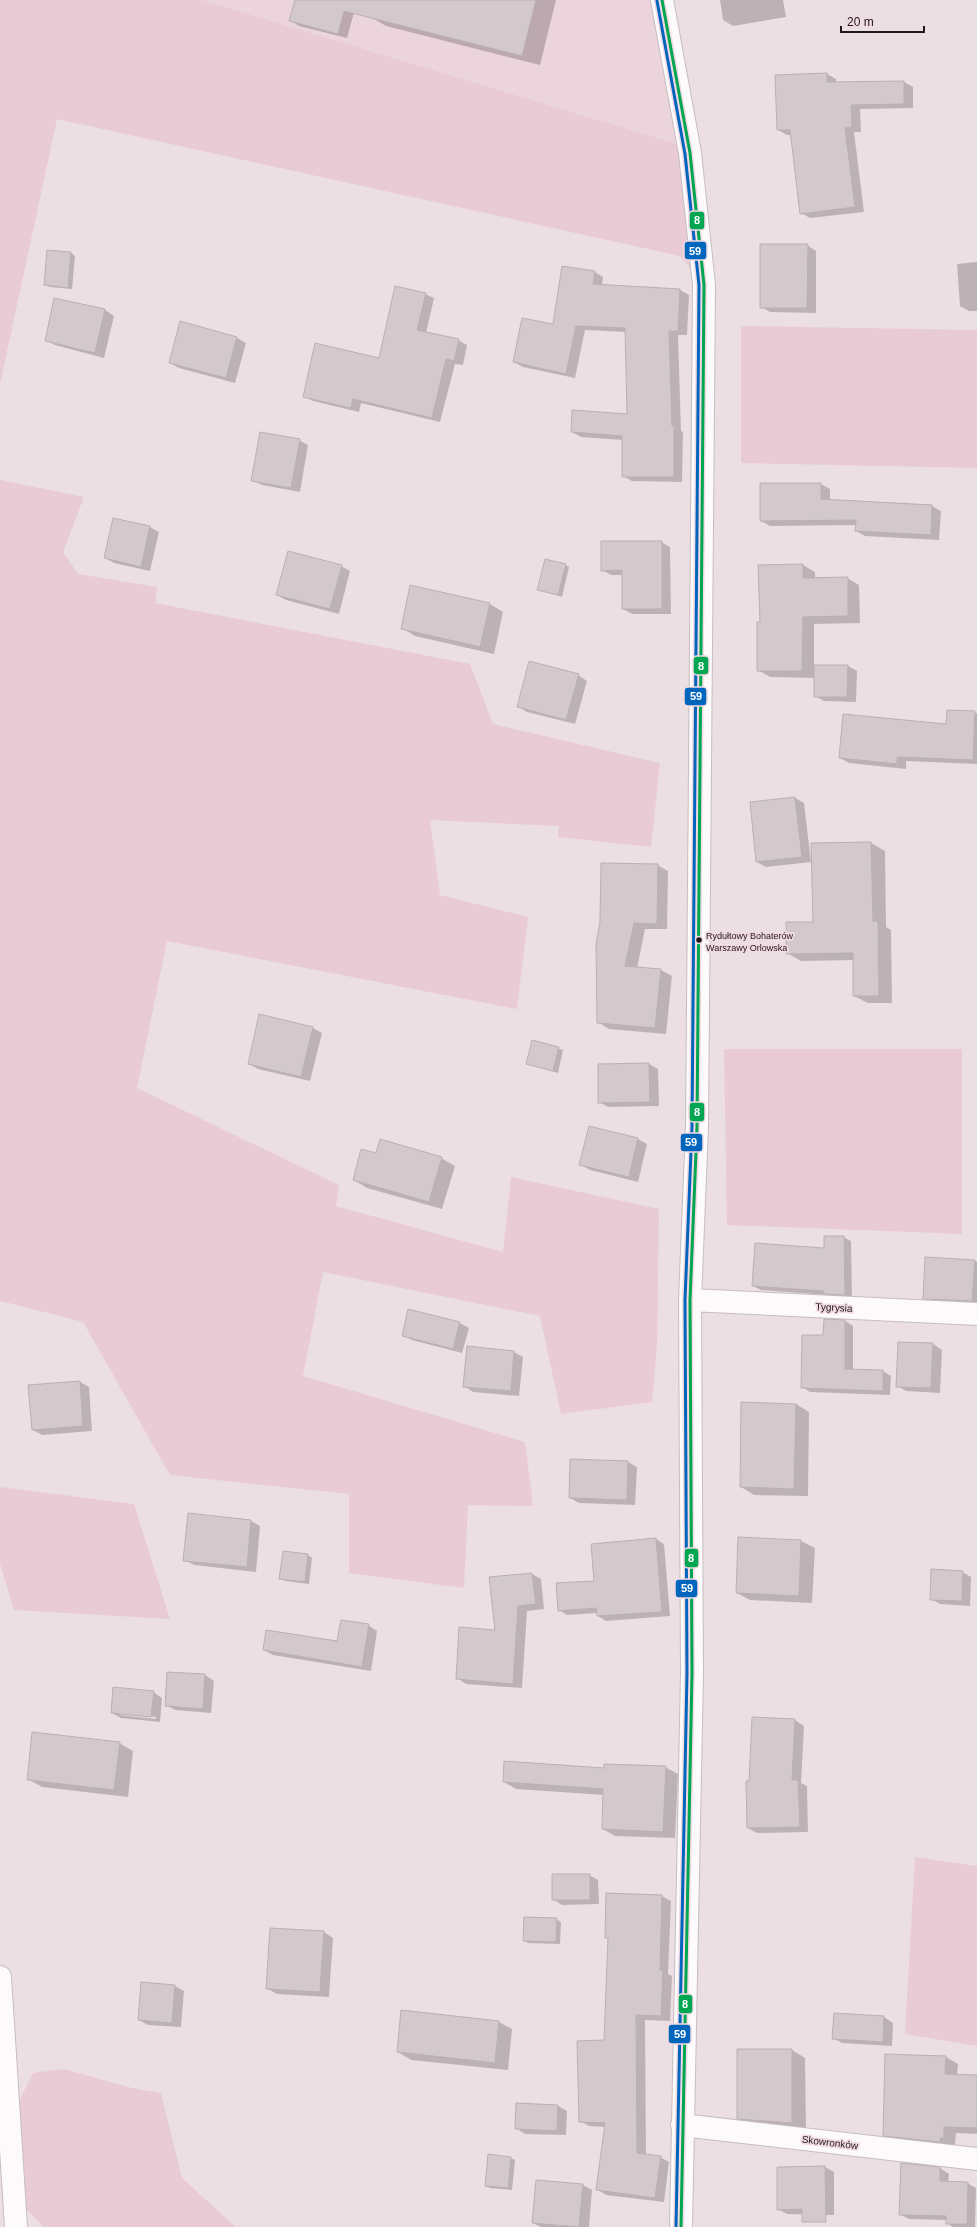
<svg xmlns="http://www.w3.org/2000/svg" width="977" height="2227" font-family="Helvetica,sans-serif">
<style>
.built{fill:#ebd4dc}
.green{fill:#e9cbd5}
.shadow{fill:#0003;fill-rule:evenodd}
.building{fill:#d3c9cc;stroke:#bab0b3}
.lines{fill:none;stroke-linecap:round;stroke-linejoin:round}
.minor-casing{stroke:#c7bdc0;stroke-width:24}
.minor{stroke:#fcfafb;stroke-width:22}
.bus-1-casing{stroke:#f1dae2;stroke-width:6}
.bus-2-casing{stroke:#f1dae2;stroke-width:6}
.bus-1{stroke:#00a651;stroke-width:3}
.bus-2{stroke:#0065bd;stroke-width:3}
.bus-dot{fill:#20181b;stroke:#f1dae2;stroke-width:1.5}
.labels{text-anchor:middle;stroke-width:3.5;stroke-linejoin:round;paint-order:stroke}
.bus-label{font-size:9px;fill:#20181b;stroke:#f1dae2;text-anchor:start}
.street-label{font-size:10px;fill:#20181b;stroke:#f1dae2}
.line-badge{stroke:#f1dae2;stroke-width:1.5}
.badge-label{font-size:11px;text-anchor:middle;font-weight:bold;fill:#fff}
</style>
<rect width="100%" height="100%" fill="#ecdfe3"/>
<path class="built" d="M202,0h460l28,153 -19,-11z"/>
<path class="green" d="M0,0h202l469,142 19,11 14,132 -24,-29 -623,-137 -57,265z
M741,326l236,4v138l-236,-5z
M0,480l84,17 -21,55 15,22 79,13 -2,16 315,61 23,60 167,39 -9,84 -93,-10 1,-11 -129,-6 10,75 88,22 -11,92 -350,-68 -30,147 202,97 -3,21 167,46 8,-75 148,32 -2,137 -5,56 -91,12 -21,-98 -217,-44 -20,104 222,66 8,64 -65,-1 -4,83 -115,-15v-79l-179,-19 -87,-153 -82,-21 -1,1z
M724,1049h238v185l-235,-9z
M0,1487l134,17 36,115 -156,-9 -14,-46z
M915,1857l62,9v180l-72,-12z
M64,2069l68,19 29,5 21,85 54,49h-192l-20,-20 -5,-106 14,-28z"/>
<path class="shadow" d="M296,0h33l26,9 -8,29 -48,-12 -9,-6z
M373,0h183l-16,65 -154,-39 -17,-10z
M720,0h63l3,17 -53,9 -10,-6z
M827,74l9,5v4l68,-1 9,5v21l-53,1 1,23h-7l10,80 -54,6 -9,-5 -10,-78h-4l-9,-5z
M807,245l9,6v62l-46,-1 -9,-5z
M48,251l23,2 4,3 -3,33 -22,-2 -4,-2z
M977,262v49h-8l-9,-5 -3,-42z
M595,272l8,5 -1,8 78,5 9,5 -2,40h-9l3,96 2,1 -1,50 -50,-1 -9,-5v-36l-42,-3 -9,-5 56,-17 -2,-83 -41,-2 -10,48 -52,-11 -9,-5 40,-37z
M425,294l9,4 -8,35 32,7 9,5 -4,20 -8,-1 -15,58 -79,-19 -2,9 -46,-11 -9,-5 76,-37z
M55,299l50,11 9,6 -10,42 -49,-13 -9,-5z
M237,338l9,5 -11,40 -56,-15 -9,-5z
M299,440l9,5 -8,47 -38,-7 -9,-5z
M821,484l9,5v11l102,6 9,5 -2,29 -74,-4 -9,-5v-6l-86,1 -9,-5z
M114,519l36,8 9,5 -9,39 -36,-8 -9,-5z
M661,542l9,5 1,67h-39l-9,-5v-34h-12l-9,-5z
M565,565l4,2 -7,30 -23,-7z
M803,565l12,7v7l32,-1 12,7 1,38 -46,1v42h34l9,5 -1,31 -32,-1 -9,-5v-18l-45,-1 -12,-7 3,-47z
M341,566l9,5 -11,43 -53,-14 -9,-5z
M490,604l13,8 -9,42 -79,-18 -13,-8z
M578,675l9,6 -12,43 -48,-12 -9,-6z
M948,711l29,2v51l-71,-3v8l-57,-6 -9,-5 107,-33z
M795,798l9,5 7,59 -45,5 -9,-5 -6,-59z
M871,843l14,8 1,76 5,3 1,73h-24l-14,-7v-36l-53,1 -14,-8 27,-30 -2,-79z
M657,865l11,6 -1,58h-22l-8,39 24,2 11,6 -6,58 -57,-5 -11,-7 3,-101z
M313,1028l9,5 -12,48 -52,-12 -9,-5z
M533,1041l30,9 -5,23 -30,-9z
M649,1064l9,5 1,37 -51,1 -9,-5z
M590,1127l48,12 9,5 -9,38 -48,-12 -9,-5z
M377,1154l64,4 14,8 -13,43 -75,-21 -13,-8z
M843,1237l8,4 1,58 -19,-1 -6,-3 -66,-5 -8,-4 72,-37z
M975,1261l2,1v44l-44,-2 -9,-6z
M845,1321l8,5v44l30,1 8,5 -1,19 -80,-3 -8,-5 22,-51z
M460,1323l9,5 -7,25 -50,-13 -9,-5z
M933,1344l9,6 -2,43 -34,-2 -9,-5z
M514,1352l9,5 -4,39 -46,-4 -9,-6z
M80,1382l9,5 3,44 -50,4 -9,-5z
M796,1404l13,8 -1,84 -54,-1 -13,-8z
M628,1462l9,5 -2,38 -56,-2 -9,-5z
M251,1521l9,5 -4,46 -62,-7 -9,-5z
M739,1538l62,3 14,7 -3,55 -62,-3 -13,-7z
M656,1539l8,5 6,72 -64,5 -8,-5v-3l-31,2 -8,-5 36,-28z
M308,1555l4,3 -3,26 -24,-3 -5,-3z
M962,1572l9,5 -1,29 -30,-2 -9,-5z
M532,1574l9,5 3,30 -17,2 -5,77 -56,-4 -9,-6 39,-47z
M368,1625l9,6 -6,40 -98,-16 -9,-5 74,-8z
M205,1675l9,6 -3,32 -36,-3 -9,-5z
M153,1692l9,6 -2,24 -39,-4 -9,-5zM120,1713l36,4v2l-36,-4z
M795,1720l9,6 -3,57 6,3 1,46 -51,1 -9,-5 2,-46z
M119,1743l14,8 -5,46 -86,-10 -14,-8z
M665,1767l13,7 -3,64 -60,-2 -12,-7 1,-34 -88,-6 -12,-7 101,-13z
M589,1875l9,5 1,24 -37,1 -9,-6z
M662,1896l9,5 -3,73 4,2 -2,45 -25,-1 1,135 14,2 9,5 -5,40 -58,-7 -9,-6 8,-62 -16,-1 -9,-5 25,-80 4,-102 -3,-2z
M556,1919l5,3 -1,22 -32,-1 -4,-3z
M324,1932l9,6 -4,59 -52,-3 -9,-5z
M175,1986l9,5 -3,36 -33,-2 -9,-5z
M835,2015l49,2 9,6 -1,23 -50,-3 -9,-5z
M499,2022l13,7 -4,41 -97,-10 -13,-8z
M792,2050l13,8 1,72 -54,-4 -14,-8z
M946,2057l12,7 -1,12h20v58l-21,-1 -1,12h-3v3l-56,-6 -12,-7z
M558,2106l9,5 -1,24 -41,-1 -9,-6z
M511,2158l4,2 -3,30 -22,-2 -4,-2z
M825,2167l9,5v43l-47,-1 -9,-5z
M940,2168l9,6 -1,8 19,1 9,5 -1,39h-22l-6,-4v-3l-38,-1 -9,-5z
M583,2185l9,5 -3,37h-48l-8,-4z"/>
<path class="building" d="M295,0h241l-14,56 -178,-45 -6,23 -49,-13z
M827,73v9l77,-1v23l-53,1 1,22 -7,1 10,79 -55,7 -10,-84h-13l-2,-55z
M760,244h48l-1,64h-47z
M47,250l24,2 -3,36 -24,-3z
M562,266l33,5 -2,13 87,5 -2,42h-9l3,95h2v51h-52v-41l-51,-4 1,-22 55,4 -2,-86 -49,-2 -10,48 -53,-12 9,-44 31,6z
M395,286l31,7 -9,37 42,9 -5,22 -8,-2 -14,59 -79,-19 -2,9 -48,-11 12,-54 64,15z
M54,298l51,11 -10,44 -50,-12z
M180,321l57,16 -11,41 -57,-15z
M260,432l40,7 -9,49 -40,-7z
M760,483h61v16l111,6 -1,30 -76,-4 1,-11 -96,1z
M113,518l37,8 -9,41 -37,-9z
M601,541h61v68h-40v-39l-21,1z
M288,551l54,14 -12,44 -54,-14z
M545,559l21,5 -8,31 -21,-5z
M803,564v14l45,-1v39l-45,1 -1,54h-45v-49h3l-2,-57z
M410,585l80,18 -10,44 -79,-18z
M529,661l50,13 -13,46 -49,-13z
M814,665h34l-1,32h-33z
M947,710l28,1 -2,49 -76,-3v7l-58,-6 4,-44 103,10z
M795,797l7,60 -46,5 -6,-60z
M871,842l2,79h5l1,75h-26v-43l-67,1v-32h27l-2,-79z
M601,863l57,1 -1,60 -23,-1 -9,43 36,3 -6,59 -58,-5 -1,-78 4,-24z
M259,1014l54,13 -12,50 -53,-13z
M532,1040l27,7 -6,24 -27,-7z
M649,1063l1,39 -52,1v-39z
M589,1126l49,12 -9,39 -50,-12z
M380,1139l62,18 -13,45 -76,-22 8,-31 15,4z
M824,1236h20l1,59 -21,-1v-3l-72,-5 3,-43 69,5z
M925,1257l50,3 -3,41 -49,-2z
M408,1309l52,13 -7,27 -51,-13z
M824,1319l21,1v49l38,1v21l-82,-3 1,-53h21z
M898,1342l35,1 -2,45 -35,-1z
M467,1346l47,5 -3,40 -48,-4z
M80,1381l3,45 -51,4 -4,-45z
M741,1402l55,2 -2,85 -54,-2z
M570,1459l58,2 -1,39 -58,-2z
M188,1513l63,7 -4,47 -64,-6z
M738,1537l63,3 -2,56 -63,-3z
M656,1538l6,74 -65,4 -1,-8 -38,3 -2,-28 38,-2 -3,-37z
M283,1551l25,3 -3,28 -26,-3z
M931,1569l32,2 -1,30 -32,-1z
M532,1573l4,31 -18,2 -5,78 -57,-5 3,-52 36,3 -6,-53z
M341,1620l28,4 -7,43 -99,-17 3,-20 71,11z
M167,1672l38,2 -2,35 -38,-3z
M113,1687l41,4 -3,26 -40,-4z
M752,1717l43,2 -3,61h6l2,47 -53,1 -1,-47h3z
M32,1732l88,10 -6,48 -87,-10z
M504,1761l100,7v-4l62,2 -3,66 -61,-3 1,-40 -100,-7z
M552,1874h38v26h-38z
M606,1893l56,2 -2,75h3l-2,46 -25,-1 1,138 24,3 -6,42 -59,-8 9,-67 -26,-1 -2,-81 27,-1 4,-102h-3z
M524,1917l33,1 -1,24 -33,-1z
M270,1928l54,3 -4,61 -54,-3z
M141,1982l34,3 -3,38 -34,-3z
M401,2010l98,11 -4,42 -98,-11z
M834,2013l50,3 -1,26 -51,-3z
M737,2049h55v74l-55,-4z
M885,2054l61,2 -1,18 32,1v53l-33,-1v11h-4v4l-57,-6z
M516,2103l42,2 -1,26 -42,-2z
M488,2154l23,3 -3,31 -23,-2z
M901,2163l39,4v14l28,1 -1,42h-21v-8l-47,-1z
M825,2166l1,56h-24v-13l-25,1v-43z
M536,2180l47,4 -4,43 -47,-4z"/>
<g class="lines">
<defs>
<path id="minor" d="M662,0l28,153 14,132 -7,842 -7,173 2,373 -11,554
M690,1300l287,14
M0,1977l16,250
M682,2125l295,34"/>
</defs>
<use href="#minor" class="minor-casing"/>
<use href="#minor" class="minor"/>
<defs>
<path id="bus-1" d="M662,0l28,153 14,132 -7,842 -7,173 2,373 -11,554"/>
<path id="bus-2" d="M657,1l28,153 14,131 -7,842 -7,173 2,373 -11,554"/>
</defs>
<use href="#bus-1" class="bus-1-casing"/>
<use href="#bus-2" class="bus-2-casing"/>
<use href="#bus-1" class="bus-1"/>
<use href="#bus-2" class="bus-2"/>
</g>
<circle class="bus-dot" cx="699" cy="940" r="3.5"/>
<g class="labels">
<g class="bus-label">
<text x="706" y="939">Rydułtowy Bohaterów<tspan x="706" dy="12">Warszawy Orlowska</tspan></text>
</g>
<g class="street-label">
<text transform="translate(834 1307) rotate(3)" y="4">Tygrysia</text>
<text transform="translate(830 2142) rotate(7)" y="4">Skowronków</text>
</g>
</g>
<g class="line-badge">
<rect x="689" y="211" width="16" height="19" rx="4" fill="#00a651"/>
<rect x="684" y="241" width="23" height="19" rx="4" fill="#0065bd"/>
<rect x="693" y="656" width="16" height="19" rx="4" fill="#00a651"/>
<rect x="684" y="687" width="23" height="19" rx="4" fill="#0065bd"/>
<rect x="689" y="1102" width="16" height="20" rx="4" fill="#00a651"/>
<rect x="680" y="1133" width="23" height="19" rx="4" fill="#0065bd"/>
<rect x="684" y="1548" width="15" height="20" rx="4" fill="#00a651"/>
<rect x="675" y="1579" width="23" height="19" rx="4" fill="#0065bd"/>
<rect x="678" y="1994" width="15" height="20" rx="4" fill="#00a651"/>
<rect x="668" y="2024" width="23" height="20" rx="4" fill="#0065bd"/>
</g>
<g class="badge-label">
<text x="697" y="224">8</text>
<text x="695" y="255">59</text>
<text x="701" y="670">8</text>
<text x="696" y="700">59</text>
<text x="697" y="1116">8</text>
<text x="691" y="1146">59</text>
<text x="691" y="1562">8</text>
<text x="687" y="1592">59</text>
<text x="685" y="2008">8</text>
<text x="680" y="2038">59</text>
</g>
<path d="M841 26v6h83v-6" fill="none" stroke="#20181b" stroke-width="2"/>
<text x="847" y="26" font-size="12" fill="#20181b" stroke="#f1dae2" stroke-width="3" paint-order="stroke">20 m</text>
</svg>
